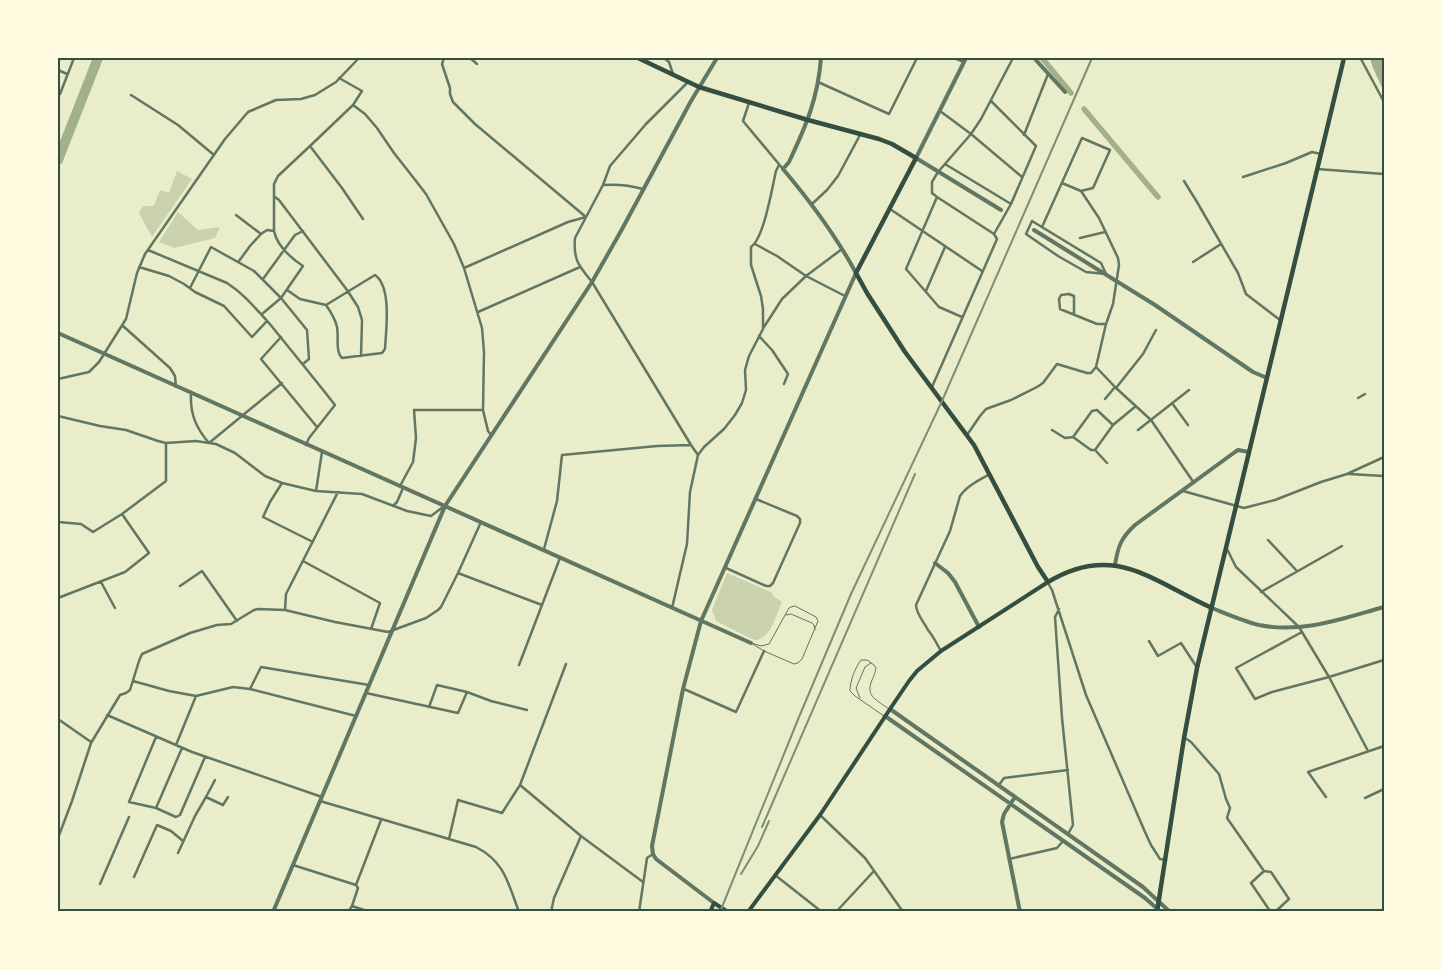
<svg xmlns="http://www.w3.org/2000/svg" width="1442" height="969" font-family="'Fira Sans Condensed',sans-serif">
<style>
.green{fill:#cad2ad}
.water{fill:#a3b18a}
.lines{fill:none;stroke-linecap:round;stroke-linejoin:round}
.canal{stroke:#a3b18a;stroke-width:5.5}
.river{stroke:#a3b18a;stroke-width:10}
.service{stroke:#617663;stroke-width:1}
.minor{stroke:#617663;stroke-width:2.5}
.tertiary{stroke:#617663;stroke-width:4}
.secondary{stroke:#344e41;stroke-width:4}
.primary{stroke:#344e41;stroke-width:4.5}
.trunk{stroke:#344e41;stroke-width:4.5}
.rail{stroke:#7c8e77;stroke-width:2}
.neatline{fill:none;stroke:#344e41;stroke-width:2}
</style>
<rect width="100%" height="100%" fill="#e9edc9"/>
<path class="green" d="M177,171l15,8 -40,58 -13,-24 4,-7h11l6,-16 9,3z
M178,212l20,18 22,-3 -5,11 -41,10 -15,-6z
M727,573l46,20 -1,2 10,7c-6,13 -12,39 -28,38l-38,-19 -4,-11z"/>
<path class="water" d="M1370,58h14v34l-11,-24z"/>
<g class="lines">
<path class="canal" d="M1042,58l29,35
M1084,109l74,88"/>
<path class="river" d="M58,160l40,-102"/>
<path class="service" d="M795,606l21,11 2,4 -16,38 -4,4 -4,1 -30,-13 -13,-8 10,3 8,-2 20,-36z
M786,615l5,-1 21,9 2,2 1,5
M860,698l-4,-10 9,-21 6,-4
M884,716l-29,-20 -5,-5c0,-10 5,-23 11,-31h6l7,5 2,3c-1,5 -2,8 -4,12 -7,17 5,20 17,29"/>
<path class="minor" d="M444,58l-2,6 8,24v6l3,8 22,22 111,93
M470,58l7,6
M664,58l5,4 4,12
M954,58l10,4
M1359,58l2,1 23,43
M58,70l9,4
M339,78l23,13 -9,14 12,9 12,14 17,25 22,28 10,13 28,50 10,24 18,60 2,24 -1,58 5,21 3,4
M818,82l71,32 28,-56
M687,83l-41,41 -36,42 -7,19 -28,53c-2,22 4,28 17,44l99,163 7,10
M60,94l14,-36
M131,95l47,30 36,30
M749,103l-6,18 40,48
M353,105l-43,41 32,42 21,31
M940,111l31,23 51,43
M1024,135l24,-61
M945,164l66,40
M1317,169l67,5
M1243,177l43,-14 26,-11 9,2
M1184,181l13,21 41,71 8,21 34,26
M603,185c15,-1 26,0 40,4
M275,197l4,3 68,90 11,17 4,13 -1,36
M937,197l57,37
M812,204l15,-14 11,-14 22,-41
M890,209l92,62
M236,215l25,19
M1032,221l69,42 5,11 -20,-2 -28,-16 -32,-22z
M1042,227l40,-89 28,12 -17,38 -12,3
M1080,238l25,-6
M755,244l22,12 29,20 39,20
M148,250l79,33c17,11 28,25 42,40 22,27 44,54 66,82l-26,33 -3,7
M239,261l11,-15 11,-12 6,-4 7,1
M1193,262l28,-18
M139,267l30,9 15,8 11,8 29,14 28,31 15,-16
M464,268l104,-46 18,-5
M263,279l32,-44 8,-4
M190,288l21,-41 43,24 27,27 26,32 2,29 -6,5
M287,290l13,9 26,6 49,-30c17,12 11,55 10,74l-3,4 -40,5c-7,-7 -3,-21 -5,-31 -2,-9 -6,-15 -11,-22
M926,291l19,-44
M478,312l102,-45
M262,314l19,-16 22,-32c-12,-8 -26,-20 -29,-35v-47l4,-8 32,-30
M1074,314v-18l-5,-2 -8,1 -2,4 1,10 37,15h9
M962,317l-23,-10 -33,-38 31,-72 -5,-4v-11l6,-10 33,-38 10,-15 32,-61
M123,326l47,42 5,8 1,11
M764,327l18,-28 24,-23 36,-27
M759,336l13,14 16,24 -4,10
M281,337l-20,22 56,68
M1096,367l20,21 35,32 43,63
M58,379l31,-7 10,-10 27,-43 11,-46 8,-19 80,-115 23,-27 28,-12 25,-1 14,-4 21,-13 23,-24
M932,387l65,-148 -3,-5 17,-30 25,-58 -45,-45
M1116,388l27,-34 13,-24
M191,394c-1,20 5,34 18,49l73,-60
M1358,398l7,-4
M1105,399l10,-12
M1172,403l16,22
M58,416l42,10 26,4 32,11 8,2 30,-2 20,3 19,9 30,23 17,7 34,8 46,3 45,17 24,5 12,-9
M1113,425l-16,-15 -5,1 -19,26 18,13h4l18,-25 23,-19
M1052,430l13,8 8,-1
M1138,430l51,-40
M967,435l13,-19 6,-7 25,-9 26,-13 6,-4 14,-19 30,9h4l5,-6 10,-43 7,-20 6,-39 -1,-7 -19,-40 -18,-27 -19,-8
M1095,450l12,13
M1349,474l35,2
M282,483l-12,19 -7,15 50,25
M400,486l13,-24 3,-24 -2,-28h69
M316,491l6,-39
M1183,491l61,17 31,-8 46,-18 26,-8 37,-17
M393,506l4,-4 6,-14
M58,522l23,2 12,8 29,-18
M1268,540l29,31
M544,549l13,-48 5,-46 95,-9 34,-1
M1227,549l9,18 63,60 30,50 39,74
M303,561l77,42 -9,26
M726,568l40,18h4l3,-3 27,-60v-4l-3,-3 -41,-17
M458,573l84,32
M101,582l14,26
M1048,583l4,7 34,105 59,137 6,13 9,14 6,1
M180,586l22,-15 35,50
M1261,592l81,-46
M58,598l67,-26 24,-19 -27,-39 44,-33v-38
M672,608l15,-64 3,-52 8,-37 6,-8 20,-18 11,-14 7,-12 4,-13 -1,-20 4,-14 14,-27v-20l-2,-13 -10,-31v-18c13,-9 21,-59 25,-76l3,-6
M1059,609l-4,8 7,101 11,107 -5,9
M285,610l1,-16 52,-102
M1302,632l-66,36 19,31 17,-7 57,-15 55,-17
M1149,641l9,15 23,-13 15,23
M941,651c-4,-7 -8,-15 -13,-21 -5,-10 -11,-14 -12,-25l34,-74 10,-35c7,-10 19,-16 30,-22
M519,665l41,-107
M133,681l36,10 27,5 37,-9 17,2 106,27
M250,689l11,-22 108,18
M684,689l52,23 28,-61
M467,692l24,9 36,9
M366,693l92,20 9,-21 -30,-7 -8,22
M107,715l85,37 130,45
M58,719l33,23
M1185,738l6,4 28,32 7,25 4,9 -3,10 37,53 7,1 18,27 -14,13
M176,745l20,-49
M182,748l-26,60 20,9 4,-2 25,-58
M520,785l61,51 62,46
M999,785l5,-7 64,-8
M206,797l9,-17
M1326,797l-18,-25 76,-26
M1365,798l19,-9
M320,801l156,46c29,15 32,36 43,65
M156,808l-27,-6 27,-65
M820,815l45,43 36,51 3,3
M58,838l14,-37 19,-58 29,-48 6,-2 4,-3 9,-29 3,-7 48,-21 27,-8 14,-1 23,-14 4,-1 27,1 50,12 53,10 38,-14 12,-8 3,-3 17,-34 23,-51
M449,839l9,-39 44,13 18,-28 46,-121
M178,853l17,-37 11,-19 17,8 5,-8
M1009,859l48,-11 6,-7
M293,865l63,20
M1264,871l-13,12 19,28 4,1
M775,875l47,37
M134,877l23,-52 14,6 12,10
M100,884l29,-67
M352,906l6,-18 -2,-3 25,-65
M348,912l4,-6 18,6
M551,912l3,-14 27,-62
M639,912l8,-54 6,-4
M836,912l38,-41"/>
<path class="tertiary" d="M966,58l-50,100 85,52
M1034,58l31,34
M1034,230l121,75 98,67 14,6
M58,333l693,310
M935,563l13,10 7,9 24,45
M1115,565c3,-19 6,-27 20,-40l100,-73 3,-2 11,2
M1212,608c15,6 31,13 47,17 43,9 85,-7 125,-18
M890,709l253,178 27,25
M885,716l260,182 16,14
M1015,797l-11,17 -2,8 18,90
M714,903l-58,-44 -3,-5 -1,-8 31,-157 18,-68 155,-348c-20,-37 -46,-72 -73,-104l6,-7c17,-36 29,-64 32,-104
M273,912l172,-406 147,-224 29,-51 70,-130 26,-43"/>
<path class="secondary" d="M710,912l4,-9 14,9
M748,912l72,-97 70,-106 19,-28 8,-10 24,-20 107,-69"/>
<path class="primary" d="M638,58l61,29 109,33 71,19 13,5 24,14 -60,115 11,20 38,59 69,93 64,122 10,15c66,-40 104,-1 164,26"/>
<path class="trunk" d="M1157,912l27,-174 13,-70 147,-610"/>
<path class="rail" d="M762,827l153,-353
M741,874l17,-28 11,-25
M720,912l79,-195 52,-123 91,-193 150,-343"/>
</g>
<rect width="1442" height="969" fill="none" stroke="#fefae0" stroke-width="118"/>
<rect x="59" y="59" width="1324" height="851" class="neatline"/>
</svg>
